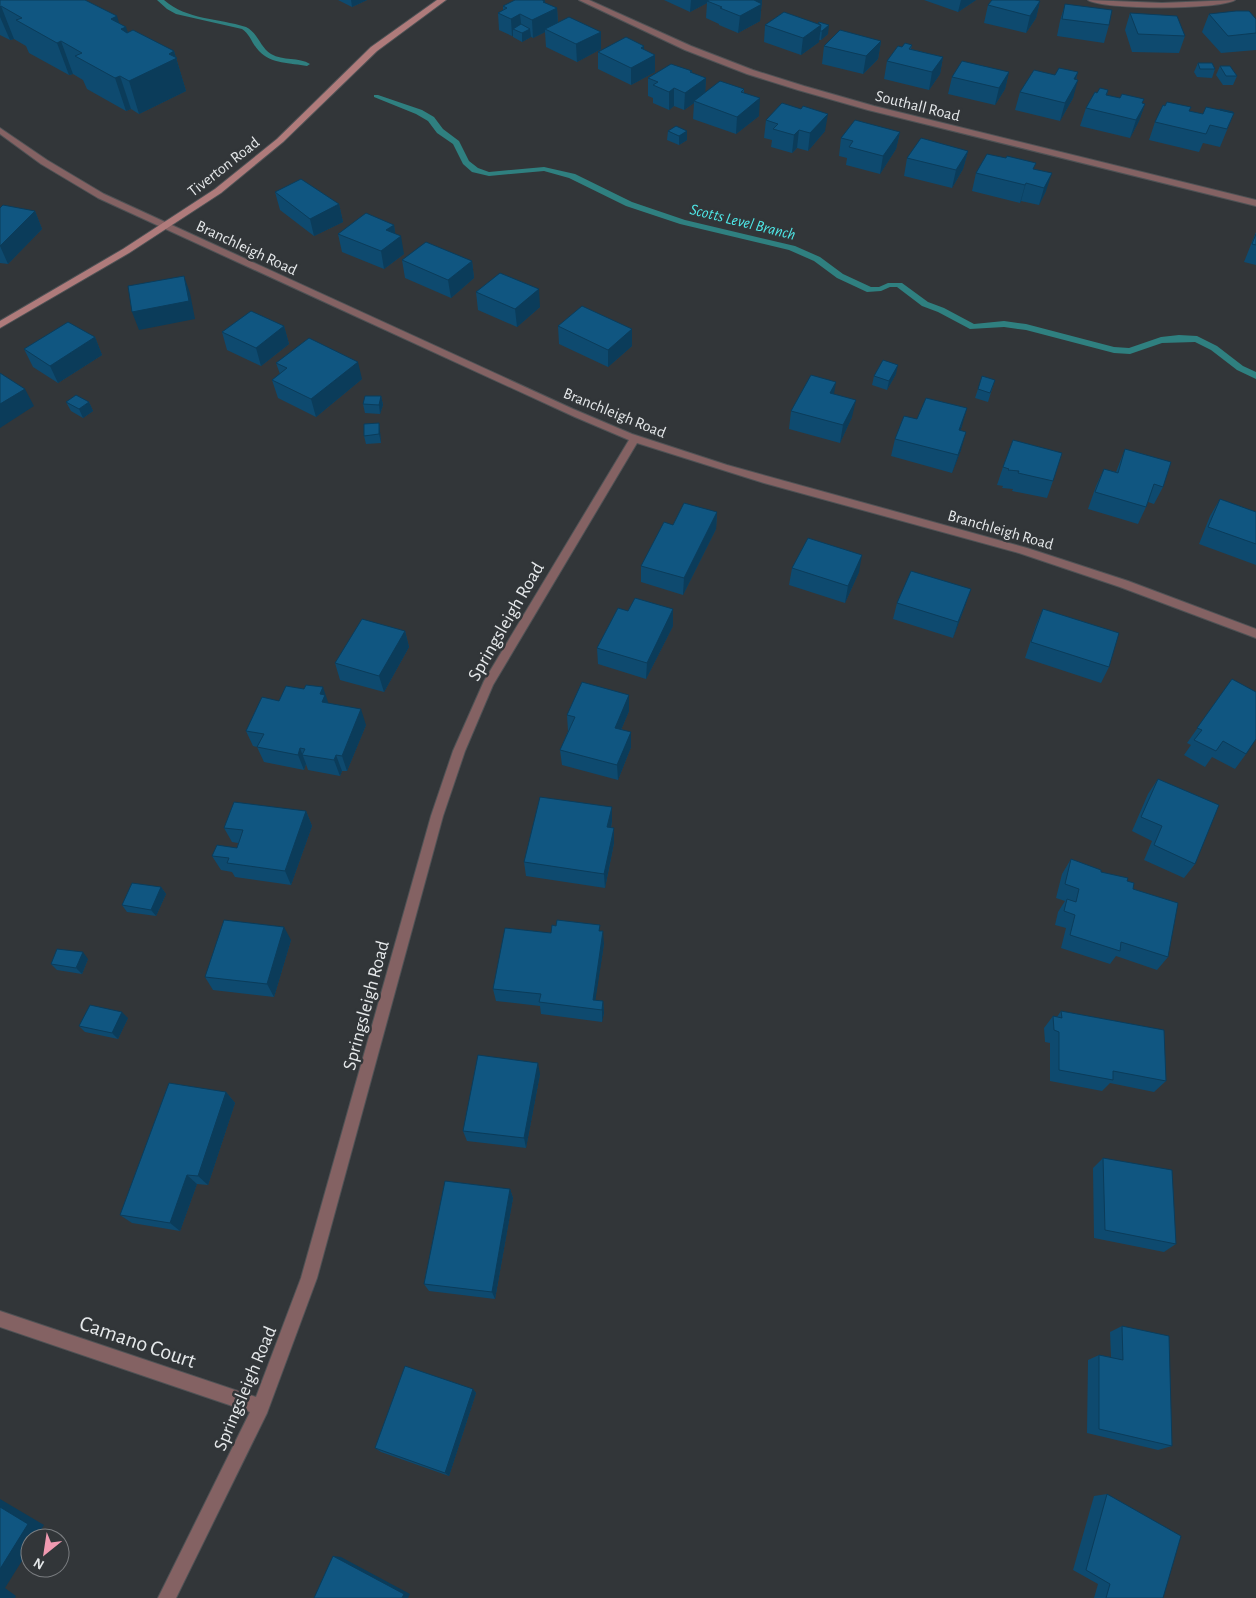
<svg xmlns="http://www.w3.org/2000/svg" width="1256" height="1598" font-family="'Alegreya Sans',sans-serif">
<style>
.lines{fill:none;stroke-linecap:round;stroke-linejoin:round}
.stream{fill:#2f8080;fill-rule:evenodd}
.street-casing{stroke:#4f5255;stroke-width:2}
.secondary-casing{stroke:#4f5255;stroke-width:2}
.street{fill:#846263;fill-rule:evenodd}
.secondary{fill:#af7b7b;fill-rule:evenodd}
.wall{fill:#0e4a6f}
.shaded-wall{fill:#0b3c5a}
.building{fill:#105681;stroke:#0b3c5a}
.labels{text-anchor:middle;stroke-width:5;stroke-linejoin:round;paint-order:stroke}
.far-street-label{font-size:16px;fill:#e5e8ea;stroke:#323639}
.far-water-label{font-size:16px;font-style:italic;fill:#4ee7e7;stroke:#323639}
.street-label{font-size:19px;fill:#e5e8ea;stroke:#323639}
.near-street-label{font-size:22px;fill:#e5e8ea;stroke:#323639}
</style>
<rect width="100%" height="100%" fill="#323639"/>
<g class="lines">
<path class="stream" d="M157,0h7c23,20 54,18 82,27 12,6 14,20 25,27 12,7 28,3 39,10l-3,2c-16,-3 -36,-2 -48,-15 -7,-7 -9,-17 -17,-22l-66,-15 -9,-5z
M374,95h4l44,15 12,7 9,12 16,12 10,20 9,7 11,4 55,-5 31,7 57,28 53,18 110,26 25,11 23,17 28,13h8l9,-4h14l26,19 16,6 30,16 30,-3 22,3 88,23 15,1 32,-11 18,-2 18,1 20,10 26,20 13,6v7l-19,-9 -26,-20 -16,-8 -33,1 -32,11 -16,-1 -88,-23 -22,-3 -34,2 -32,-17 -16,-6 -25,-19h-7l-9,4 -14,1 -30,-14 -23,-17 -25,-11 -109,-26 -54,-18 -57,-28 -25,-7 -55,5 -17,-4 -9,-8 -10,-20 -16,-11 -9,-12 -12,-7 -42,-17z"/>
<defs>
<path id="street" d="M579,0h10l102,46 62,24 51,16 70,20 382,94v6l-388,-96 -70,-20 -51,-16 -62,-24z
M1088,0l74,3 73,-3c-16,10 -132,10 -147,0z
M0,128l47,32 57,34 469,215 59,25 95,31 300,83 101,33 128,48v9l-136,-51 -101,-34 -255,-70 -127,-40 -144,242 -28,66 -22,65 -126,462 -50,135 -91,185h-18l92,-186 -250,-85v-16l256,86 45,-119 130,-462 22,-65 31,-70 145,-241 -54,-23 -477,-219 -57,-34 -41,-30z"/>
<path id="secondary" d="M437,0h9l-69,51 -94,91 -62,51 -92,60 -129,75v-7l123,-72 92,-60 62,-50 94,-92z"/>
</defs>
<use href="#street" class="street-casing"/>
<use href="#secondary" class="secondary-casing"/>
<use href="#street" class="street"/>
<use href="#secondary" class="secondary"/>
</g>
<path class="wall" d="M0,0l119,23 9,9 46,19 12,40 -47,23 -8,-5 -5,2 -39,-22 -4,-9 -10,-6 -4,1 -40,-22 -3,-7 -12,-7 -4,1 -10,-5z
M338,0h29l-15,7z
M664,0h98l-2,21 -22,12 -19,-8v-1l-13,-6 1,-15 -17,9z
M924,0h52l-18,12z
M1040,1l-4,17 -10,15 -42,-10 4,-18z
M545,3l12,5 1,15 43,9v17l-24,13 -31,-15 -1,-15 -12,6 -3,-2 1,1 -9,5 -9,-5v-1h-1l-13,-6 -1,-17 5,-3v-4z
M1065,4l44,21 -5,18 -47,-7 3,-15z
M784,12l44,22 -7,6h-2v2l-18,13 -37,-13 1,-17z
M1130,13l55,23 -6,17 -47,-1 -7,-22z
M1209,14l47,5v31l-35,3 -19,-21z
M881,41l-3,18 -15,15 -41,-10 2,-18z
M912,45l-1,4 32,8 -3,17 -11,16 -45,-11 3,-18 15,-14z
M644,49l11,23 -24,13 -33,-16v-17z
M1198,63l17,6 -3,9 -15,-1 -3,-5z
M1220,66l17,10 -4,9h-10l-7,-10z
M692,71v2l14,5 -1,14 39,-3v4l15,23 -23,18 -43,-15 1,-16 -10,7 -10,-4 -5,4 -16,-7v-5l-5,-2v-18z
M1009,72l-4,17 -10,16 -47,-11 4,-17z
M1078,72l-2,8 -3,18 -13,23 -45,-11 5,-18 35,-17z
M1108,90l-1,5 38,9 -6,17 -9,17 -50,-12 6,-18 11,-15z
M1165,106l38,8 31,-1 -14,34 -17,-4 -4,9 -50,-12 6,-18z
M766,120l59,11 -17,20 -11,-3 -5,5 -21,-6 1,-7 -8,-2z
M668,131l19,9 -8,5 -12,-5z
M900,132l-4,17 -16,25 -34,-9 1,-7 -8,-2 2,-18z
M968,151l-5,18 -11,19 -48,-12 3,-18z
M1034,169l12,22 -7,14 -18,-4 -1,2 -48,-12 4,-18z
M275,192l64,12 4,18 -29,14 -34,-26z
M0,208l35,3 7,18 -34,35 -8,-1z
M394,225l1,9 9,20 -20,15 -42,-17 -4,-18z
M1256,232v33l-12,-3z
M402,260l70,1 2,17 -23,20 -46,-20z
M476,292l64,15 -23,20 -39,-17z
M284,326l5,18 -28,22 -34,-16 -5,-18z
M558,326l74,20 -24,21 -49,-23z
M95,337l7,18 -44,28 -25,-16 -9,-18z
M276,363l86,16 -46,38 -38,-19 -6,-18 8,-6z
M896,374l-9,16 -15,-5 2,-9z
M995,380l-7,22 -13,-4 3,-9z
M834,394l18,23 -12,26 -51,-14 2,-18z
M381,396l2,9 -3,9 -15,-1 -2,-9z
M66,402h23l4,9 -10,7 -12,-7z
M917,419l45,7 -2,5 1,19 -9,23 -61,-17 4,-17z
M379,423l1,9 1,11 -15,1 -2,-8z
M1125,449l38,38 -9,17 -6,-2 -2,5 -8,17 -50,-15 8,-23 8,-17 12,3z
M1003,467l50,14 -6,17 -35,-7 1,-2 -11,-1 1,-2 -6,-1z
M1220,499l36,13v53l-57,-21 11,-28z
M717,512l-1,17 -33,66 -42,-13v-16z
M792,568l67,4 -14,31 -56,-18z
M897,603l68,3 -12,32 -60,-19z
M673,609v17l-27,53 -48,-15 -1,-16 31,-37z
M1043,609l66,58 -8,16 -76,-25 11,-33z
M405,631l4,16 -25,45 -44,-12 -5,-17z
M1232,679l14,75 -11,15 -23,-12 -7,10 -21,-12 7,-10 -4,-2z
M279,701l49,3 38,21 -19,46h-5l-2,5 -32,-6 -2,-6 -2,6 -40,-8 -7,-15 -4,-1 -7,-15z
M629,711l-8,19 10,17 -13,33 -56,-15 -2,-15 8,-19 -1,-16z
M1158,779l37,85 -11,14 -40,-18 8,-19 -20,-10 16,-37z
M612,807v14l-1,7h3v15l-9,45 -79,-12 -2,-14z
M306,811l6,15 -21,59 -56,-8 -3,-5 -11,-2 -9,-14 25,-8 1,-5 -6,-1 -8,-14z
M1071,859l30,13 26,9 6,8 35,68 -11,13 -41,-14 -6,8 -49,-16 5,-20 -11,-3 3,-13 7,-11 -9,-3 6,-24z
M161,887l5,7 -10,22 -29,-4 -5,-7z
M600,931l4,13 -9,56 8,1 1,12 -2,9 -61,-8 -1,-8 -44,-5 -3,-12 58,-56z
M291,940l-17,57 -61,-7 -8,-13z
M88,959l-6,15 -25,-4 -6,-6z
M1061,1011l105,70 -12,11 -44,-9 -8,8 -52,-10v-38l-5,-1 -1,-14 9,-12 4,1z
M128,1018l-10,21 -33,-7 -6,-6z
M540,1074l-14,74 -59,-7 -4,-10z
M226,1092l9,11 -27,82 -11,-1 -17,47 -48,-8 -12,-8z
M1103,1158l73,86 -12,8 -70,-14 -1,-70z
M510,1189l3,9 -18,101 -66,-8 -5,-7z
M1122,1326l50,120 -14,4 -71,-17 1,-73 11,-5 12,2 -1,-25z
M473,1389l3,4 -27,83 -68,-24 -6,-4z
M1107,1494l56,104h-69l4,-14 -25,-14 21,-74z"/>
<path class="shaded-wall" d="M351,0h16l-15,7z
M691,0h21l-5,1v2l-17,9z
M754,0h8l-2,21 -22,12 2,-17z
M961,0h15l-18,12z
M545,1v13l12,-6 1,18 -13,3v3l-12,6 -1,-18 11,-18z
M1040,1l-4,17 -10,15 4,-17z
M1,6l13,33 -4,1 -10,-23v-10z
M520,14l2,18 -9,-3v7h-1l-1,-17z
M117,16l4,13 5,-2 11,32 -26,-40z
M821,25l-2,17 -18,13 2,-17z
M829,25l-1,9 -7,6 1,-9z
M530,29l1,8 -9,5v-9z
M601,32v17l-24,13 -1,-18z
M61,41l12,33 -4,1 -12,-32z
M881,41l-3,18 -15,15 3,-18z
M644,46v15l11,-6v17l-24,13v-17l10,-20z
M174,51l12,40 -47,23 -10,-33 40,-27z
M943,57l-3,17 -11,16 3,-18z
M1009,72l-4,17 -10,16 4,-17z
M1078,72l-5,17 5,-9 -5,18 -13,23 5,-18 9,-24z
M120,76l11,33 -5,2 -11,-33z
M706,78l-1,18 -11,5v2l-10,7 1,-17z
M674,88v18l-5,4v-18z
M760,98l-1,18 -23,18 1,-17z
M1145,104l-6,17 -9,17 6,-18z
M828,114l-3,17 -17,20 2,-18z
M799,130l-2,18 -5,5 2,-18z
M687,131v9l-8,5v-9z
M900,132l-4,17 -16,25 3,-18z
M968,151l-5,18 -11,19 4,-18z
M1052,173l-6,18 -7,14 5,-17z
M1026,183l-5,18 -1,2 5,-18z
M339,204l4,18 -29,14 -4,-17z
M35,211l7,18 -34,35 -8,-18z
M394,225l2,14 5,-3 3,18 -20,15 -3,-18 5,-21z
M472,261l2,17 -23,20 -3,-18z
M184,276l6,17 5,26 -56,11 -7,-18z
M539,289l1,18 -23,20 -2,-18z
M284,326l5,18 -28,22 -5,-18z
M632,329v17l-24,21v-17z
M95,337l7,18 -44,28 -8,-17z
M358,362l4,17 -46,38 -5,-18z
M898,365l-2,9 -9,16 2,-9z
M836,382l-3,18 -3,-7z
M25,389l9,17 -34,22v-24z
M381,396l2,9 -3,9 -1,-9z
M856,400l-4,17 -12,26 3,-18z
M89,402l4,9 -10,7 -4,-9z
M967,408l-5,18 -8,22 5,-18z
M379,423l1,9 1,11 -2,-9z
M966,432l-5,18 -9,23 6,-18z
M717,512l-1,17 -33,66 1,-17z
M862,555l-3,17 -14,31 3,-17z
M971,589l-6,17 -12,32 5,-16z
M673,609v17l-27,53 1,-16z
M405,631l4,16 -25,45 -5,-16z
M323,687l8,24 -9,-9 -2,-8z
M629,695v16l-14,33v-16z
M361,709l5,16 -19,46 -5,-15z
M631,732v15l-13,33 -1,-15z
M300,748l6,16 -2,6 -6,-15z
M336,755l6,16 -2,5 -6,-16z
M612,807v14l-4,21 -1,-15z
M306,811l6,15 -21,59 -6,-14z
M614,828v15l-9,45 -1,-14z
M161,887l5,7 -10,22 -5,-6z
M284,927l7,13 -17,57 -7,-13z
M603,931l1,13 -10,65 -1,-9z
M83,952l5,7 -6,15 -6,-6z
M603,1001l1,12 -2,9v-12z
M122,1012l6,6 -10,21 -6,-6z
M538,1063l2,11 -14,74 -2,-10z
M226,1092l9,11 -27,82 -10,-9z
M187,1175l10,9 -17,47 -10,-8z
M510,1189l3,9 -18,101 -3,-7z
M473,1389l3,4 -27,83 -4,-3z
M0,1499l44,26 -8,13h-6v10l-25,40 11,8 -1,2h-15z
M333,1556l8,1 69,37 -2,4h-6z"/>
<path class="building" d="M0,0h85l32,16 -6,3 15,8 -5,2 6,4 6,-3 41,21 -5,3 8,4 -48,23 -9,-5 -5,2 -40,-22 7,-3 -21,-12 -4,2 -41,-23 6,-2 -21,-12 -1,1z
M515,0h27l3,1 -2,1 14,6 -25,12 -12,-6 -9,5 -13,-6 9,-5 -4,-2z
M709,0h45l8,4 -22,12 -20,-8 2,-1 -15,-6z
M992,0h43l5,1 -10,15 -42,-11z
M1065,4l47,6 -3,15 -47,-6z
M1236,11h13l7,8v14l-28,3 -19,-22z
M784,12l37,13 -18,13 -38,-13z
M1130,13l47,3 8,20 -47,-2z
M569,17l32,15 -25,12 -31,-15z
M819,22l10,3 -7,6h-2l1,-6 -3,-2z
M521,24l9,5 -8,4 -9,-4z
M840,30l41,11 -15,15 -42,-10z
M626,37l18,9 -3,2 14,7 -24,13 -33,-16z
M905,43l7,2 -3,4 34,8 -11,15 -45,-11 11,-15 4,1z
M962,61l47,11 -10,16 -47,-11z
M1198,63h14l3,6h-15z
M671,64l21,7 -2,1 16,6 -21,15 -11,-5 -5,4 -16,-7 5,-3 -10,-4z
M1220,66h10l7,10h-11z
M1059,68l19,4 -4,7 4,1 -13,23 -45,-11 14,-22 21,5z
M720,81l24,8 -3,3 19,6 -23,19 -43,-16z
M1100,88l8,2 -2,5 14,3 2,-4 22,5 -2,4 3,1 -9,16 -50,-12 9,-16 2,1z
M1167,102l24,5 -2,4 14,3 3,-7 28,6 -7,16 -17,-4 -4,9 -51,-12 8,-17 2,1z
M782,103l19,6 2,-3 25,8 -18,19 -11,-3 -5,5 -21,-6 5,-5 -12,-4z
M1220,109l13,3v1l-13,-3z
M855,120l45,12 -17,24 -34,-9 4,-6 -12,-3z
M676,126l11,5 -8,5 -11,-5z
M921,138l47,13 -12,19 -49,-12z
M987,154l19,4 1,-2 29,7 -3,6 19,4 -8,15 -18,-5 -1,2 -49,-12z
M301,179l38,25 -29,15 -35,-27z
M3,205l32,6 -35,35v-38z
M366,213l28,12 -8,5 15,6 -20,15 -43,-17z
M1256,234v11l-4,-1z
M426,242l46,19 -24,19 -46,-20z
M500,273l39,16 -24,20 -39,-17z
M184,276l5,25 -57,11 -4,-26z
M582,306l50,23 -24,21 -50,-24z
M251,311l33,15 -28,22 -34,-16z
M68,322l27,15 -45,29 -26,-17z
M309,338l49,24 -47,37 -39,-19 15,-12 -11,-5z
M883,360l15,5 -9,16 -15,-5z
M0,373l25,16 -25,15z
M811,375l25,7 -6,11 26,7 -13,25 -52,-14z
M982,376l13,4 -5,13 -12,-4z
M76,395l13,7 -10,7 -13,-7z
M365,396h16l-2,9 -16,-1z
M926,398l41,10 -8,22 7,2 -8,23 -63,-16 9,-23 13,3z
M379,423v11l-15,2v-12z
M1013,440l49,13 -9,28 -35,-8 1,-2 -11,-1 1,-1 -6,-2z
M1125,449l46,13 -8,25 -9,-3 -8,23 -51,-15 9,-23 14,4z
M1220,499l36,13v32l-48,-17z
M684,503l33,9 -33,66 -43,-12 23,-44 9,3z
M808,538l54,17 -14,31 -56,-18z
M911,571l60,18 -13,33 -61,-19z
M635,598l38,11 -26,54 -50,-15 21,-40 10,3z
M1043,609l76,24 -10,34 -78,-25z
M362,619l43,12 -26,45 -44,-13z
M1232,679l24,13v47l-10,15 -23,-13 -7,10 -22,-11 8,-10 -5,-2z
M582,682l47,13 -14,33 16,4 -14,33 -57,-15 15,-33 -8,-2z
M306,685l17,2 -3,7 5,1 -3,7 39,7 -19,47 -6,-1 -2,5 -32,-5 3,-6 -5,-1 -2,7 -41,-8 7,-13 -18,-3 16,-34 17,4 7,-15 18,3z
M1158,779l61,26 -24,59 -41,-19 8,-19 -21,-9z
M540,797l72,10 -5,20 7,1 -10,46 -80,-12z
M234,802l72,9 -21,60 -58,-8 2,-5 -17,-2 5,-11 20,3 6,-18 -19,-2z
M1071,859l30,11v2l27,6 -1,3 7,2 -1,6 45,14 -10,54 -47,-15 -1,9 -50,-16 5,-20 -11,-4 3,-12 9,3 3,-13 -14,-5z
M132,883l29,4 -10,23 -29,-5z
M224,920l60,7 -17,57 -62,-7z
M557,920l43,5 -1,6h4l-10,69 10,1 -1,9 -63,-8 2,-8 -48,-5 12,-61 46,5 1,-8 4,1z
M57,949l26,3 -7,16 -25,-4z
M90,1005l32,7 -10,21 -33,-7z
M1061,1011l103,19 2,51 -53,-10v9l-54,-10v-38l-5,-2 -1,-14 9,2z
M478,1055l60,8 -14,75 -61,-7z
M169,1083l57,9 -28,84 -11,-1 -17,48 -50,-8z
M1103,1158l69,12 4,74 -71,-14z
M445,1181l65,8 -18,103 -68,-8z
M1122,1326l47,10 3,110 -73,-17v-74l24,5z
M405,1366l68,23 -28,84 -70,-25z
M1107,1494l74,42 -18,62h-57l4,-14 -24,-14z
M0,1507l28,17 -28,45z
M333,1556l71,38 -2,4h-88z"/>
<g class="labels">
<g class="far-street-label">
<text transform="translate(918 105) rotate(14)" y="6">Southall Road</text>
<text transform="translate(223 166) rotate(-38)" y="6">Tiverton Road</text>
<text transform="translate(247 247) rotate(25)" y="6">Branchleigh Road</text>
<text transform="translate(615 412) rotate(22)" y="6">Branchleigh Road</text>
<text transform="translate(1001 529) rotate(16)" y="6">Branchleigh Road</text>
</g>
<g class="far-water-label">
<text transform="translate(743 221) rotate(14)" y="6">Scotts Level Branch</text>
</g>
<g class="street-label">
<text transform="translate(505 621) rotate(-60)" y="7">Springsleigh Road</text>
<text transform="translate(365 1005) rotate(-75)" y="7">Springsleigh Road</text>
<text transform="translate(244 1388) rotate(-67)" y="7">Springsleigh Road</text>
</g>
<g class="near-street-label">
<text transform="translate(138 1341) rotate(19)" y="8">Camano Court</text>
</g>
</g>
<g transform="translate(45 1553) rotate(210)"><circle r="24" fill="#323639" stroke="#7a7d80"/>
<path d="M0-4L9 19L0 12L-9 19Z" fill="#f19ab1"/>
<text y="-8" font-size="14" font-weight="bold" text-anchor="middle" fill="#e5e8ea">N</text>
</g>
</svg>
